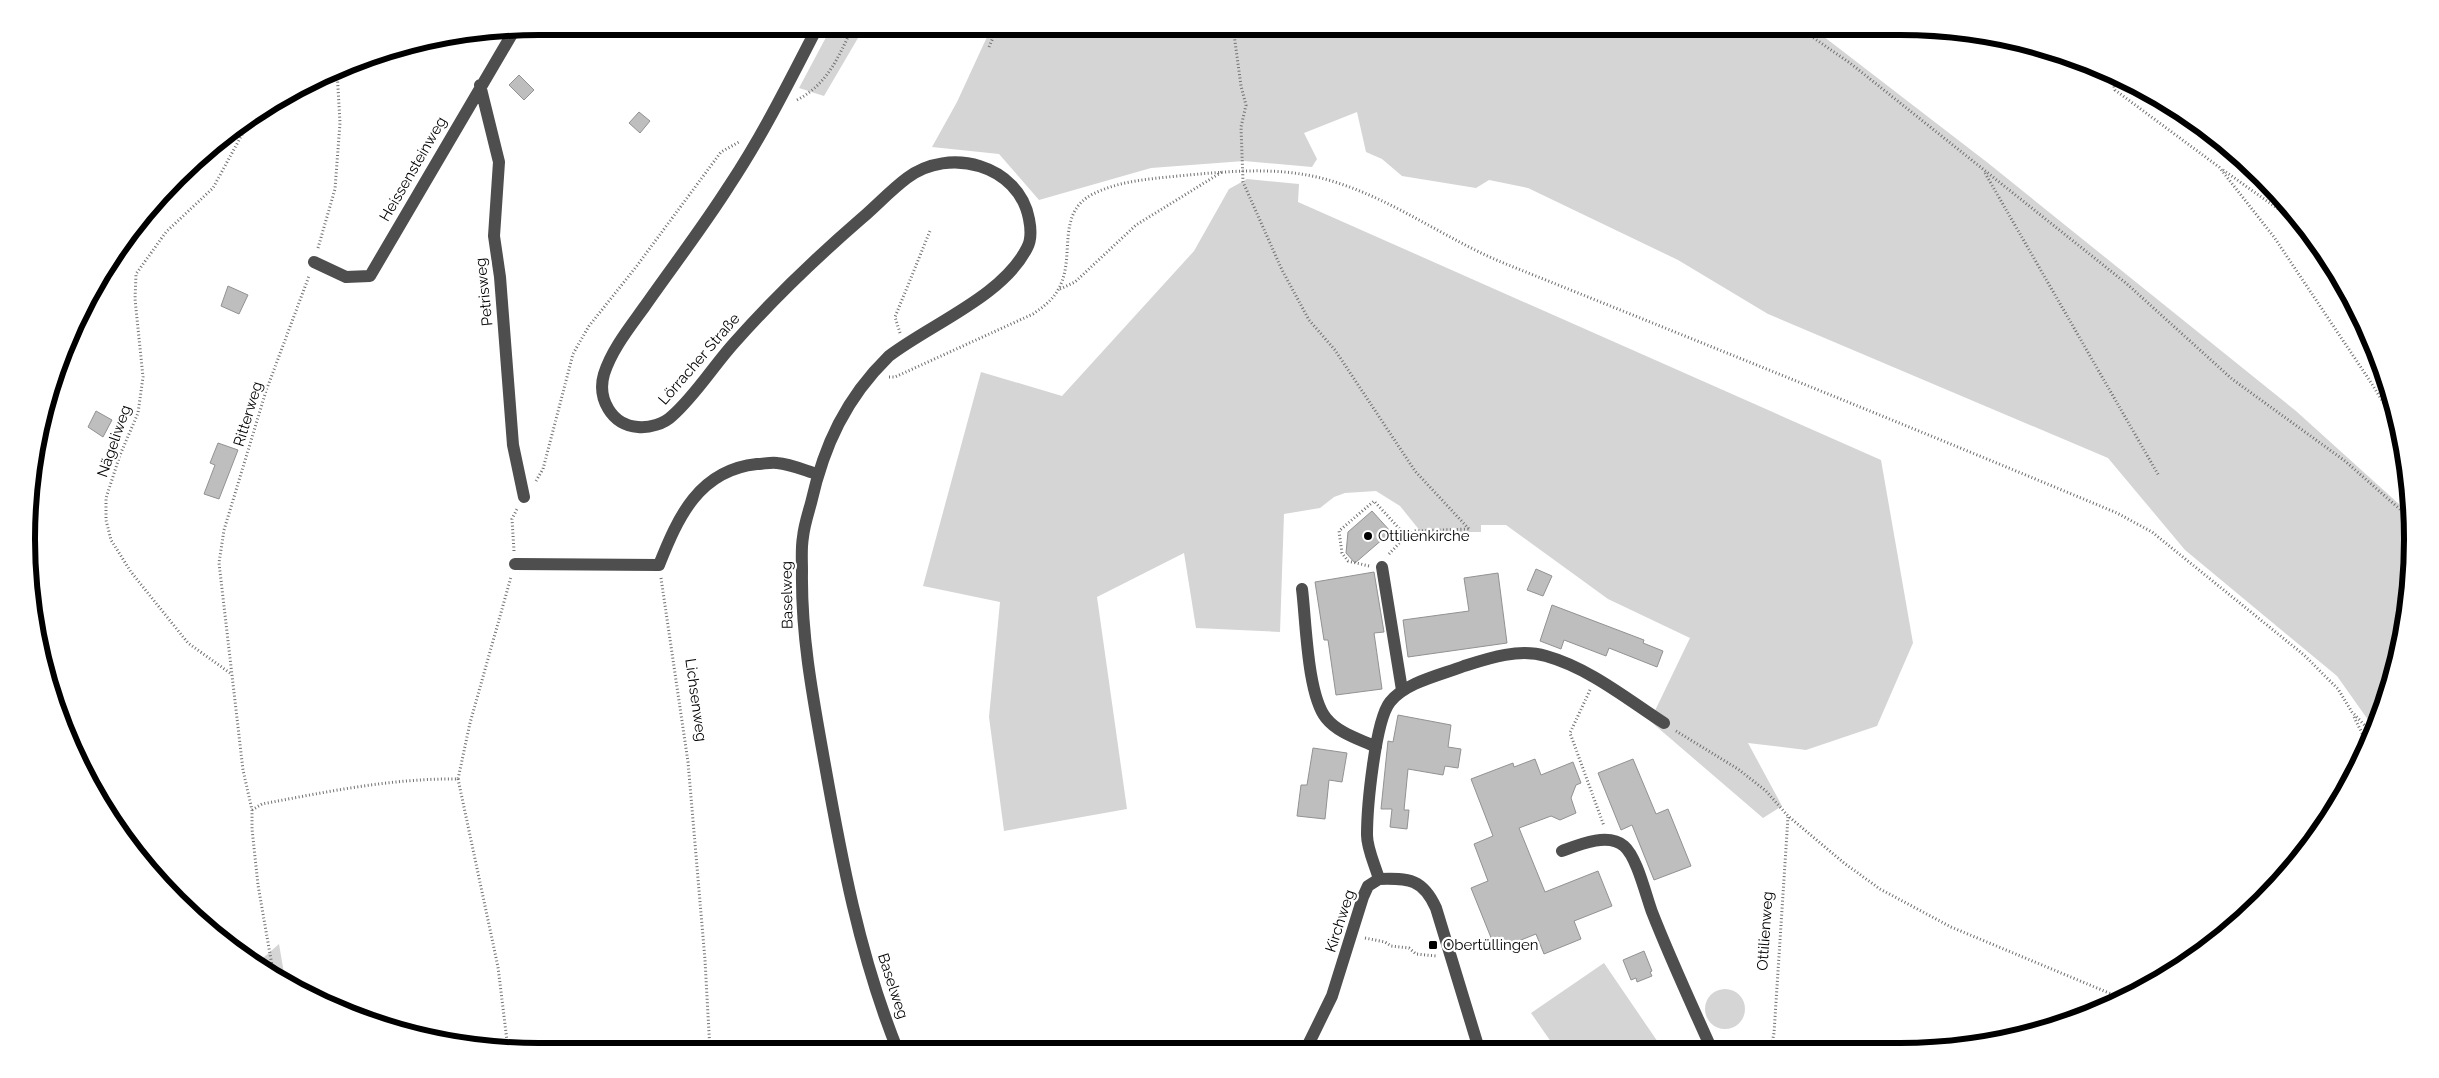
<svg xmlns="http://www.w3.org/2000/svg" width="2439" height="1078" font-family="Raleway,sans-serif">
<style>
.green{fill:#d5d5d5}
.building{fill:#bebebe;stroke:#929292}
.lines{fill:none;stroke-linecap:round;stroke-linejoin:round}
.path{stroke:#707070;stroke-width:3;stroke-dasharray:1 2.5;stroke-linecap:butt}
.minor{stroke:#4e4e4e;stroke-width:12}
.poi-dot{fill:#000;stroke:#fff;stroke-width:2}
.labels{text-anchor:middle;stroke-width:4.5;stroke-linejoin:round;paint-order:stroke}
.street-label{font-size:15px;fill:#000;stroke:#fff}
.poi-label{font-size:15px;fill:#000;stroke:#fff;text-anchor:start}
.rim{fill:none;stroke:#000;stroke-width:6}
</style>
<rect width="100%" height="100%" fill="#fff"/>
<path class="green" d="M832,26h33l-41,70 -25,-8z
M992,26h818l178,137 308,248 114,103 3,25 -10,100 -27,89 -5,-4 -34,-48 -152,-126 -77,-92 -340,-144 -90,-54 -150,-72 -39,-8 -13,8 -74,-12 -20,-17 -16,-7 -9,-40 -53,21 13,26 -5,8 -68,-6 -93,7 -112,32 -40,-46 -67,-7 25,-45z
M1247,179l52,5 -1,18 583,258 32,183 -36,83 -71,24 -58,-7 34,63 -19,12 -113,-97 40,-83 -82,-39 -102,-74h-25v7h-60l-21,-26 -24,-15 -31,2 -11,4 -14,11 -36,6 -4,118 -84,-4 -12,-75 -87,44 30,212 -123,22 -15,-114 11,-115 -77,-16 58,-214 81,24 132,-145 35,-62z
M279,944l7,41 -30,-21z
M1604,963l58,85 -106,1 -25,-36z
M1705 1009a20 20 0 1 1 40 0a20 20 0 1 1-40 0Z"/>
<path class="building" d="M519,75l15,15 -10,10 -15,-15z
M639,112l11,9 -10,12 -11,-10z
M228,286l20,9 -9,19 -18,-8z
M96,411l16,9 -9,17 -15,-10z
M218,443l20,7 -19,49 -15,-5 11,-29 -5,-2z
M1372,511l19,21 -36,31 -9,-10 2,-21z
M1536,569l16,7 -9,20 -16,-6z
M1374,572l10,60 -10,1 8,56 -46,6 -8,-55h-4l-9,-58z
M1498,573l9,70 -99,14 -5,-37 66,-9 -5,-33z
M1552,605l92,35 -1,3 20,8 -6,16 -48,-19 -3,8 -42,-16 -3,9 -21,-8z
M1398,715l53,10 -3,22 13,2 -3,19 -13,-2 -2,9 -35,-6 -4,41h5l-2,19 -17,-2 2,-18h-11l7,-68 5,1z
M1313,748l34,5 -5,29 -13,-2 -4,39 -28,-3 4,-31h6z
M1535,759l6,16 32,-13 8,21 -5,2 -5,13 5,15 -16,7 -9,-4 -32,12 26,64 53,-21 14,35 -38,15 7,18 -37,15 -8,-20 -40,16 -25,-62 17,-7 -14,-37 19,-8 -22,-57 42,-16 1,4z
M1633,759l23,55 12,-5 23,57 -37,14 -22,-55 -11,5 -23,-57z
M1644,951l8,20 -2,1 2,4 -15,6 -1,-4 -5,2 -8,-20z"/>
<g class="lines">
<path class="path" d="M1231,26l3,8 7,52 5,19 -5,22 2,55 39,88 27,50 26,30 80,121 54,58
M1792,26l13,6 45,31 277,221 105,95 113,82 66,58
M989,47l9,-21
M2110,73l5,17 104,77 55,70 96,144 31,50
M797,100c31,-16 42,-44 56,-74
M2223,170l81,57
M1985,173l174,303
M318,248l17,-59 5,-66 -3,-53
M1060,289l15,-7 61,-57 86,-53
M900,333l-5,-16 35,-86
M889,377h6l138,-63c10,-7 20,-14 26,-26 17,-31 -4,-75 34,-94 26,-13 56,-15 85,-18 54,-5 107,-11 160,7 59,19 111,58 168,81 204,82 408,164 611,249l35,19 152,123 34,34 14,23 22,23
M536,481l7,-12 30,-115 5,-9 11,-19 47,-59 85,-115 18,-10
M514,551l-2,-32 5,-10
M1389,554l17,-18 9,-5 54,-2
M1369,566l-21,-5 -6,-8 -3,-22 35,-30 32,35
M661,578l27,184 17,198 5,91
M230,673l-42,-30 -57,-71 -20,-32 -5,-20v-22l14,-43 18,-42 5,-36 -8,-78 1,-25 30,-42 47,-44 38,-70
M1590,690l-20,43 34,93
M2354,717l14,28
M1676,731l62,38 28,22 22,25 56,47 36,26 71,38 170,71
M458,779l40,188 10,82
M252,810l10,-6c64,-12 130,-26 196,-25l12,-56 41,-146
M1365,938l20,4 6,4 18,2 7,6 20,2
M274,977l-16,-92 -6,-56v-19l-9,-40 -24,-207 5,-33 42,-139 43,-115
M1771,1048l3,-15 14,-216"/>
<path class="minor" d="M818,26c-28,54 -55,109 -89,160 -26,41 -56,80 -84,120 -15,21 -33,43 -41,68 -7,24 7,51 34,53 11,1 26,-3 34,-11 23,-20 42,-51 63,-74 39,-44 82,-85 127,-124 15,-13 29,-28 45,-40 42,-32 112,-13 122,41 2,10 3,20 -2,29 -24,48 -96,76 -138,108 -43,42 -65,89 -78,147 -3,11 -7,23 -8,34 -2,11 -1,23 -1,34 -1,62 10,122 21,183 18,102 36,201 75,297
M480,85l19,77 -5,74 6,41 13,168 11,52
M314,262l32,15 24,-1 145,-247
M515,564l144,1c19,-48 40,-95 98,-101 6,0 14,-2 20,-1 13,1 27,7 40,11
M1382,567l20,123
M1302,589c4,31 5,105 24,129 12,15 33,21 50,29
M1562,851c16,-6 46,-19 62,-5 13,11 22,50 28,66 18,46 39,91 59,136
M1379,879c-4,-14 -12,-30 -12,-44 0,-27 8,-114 23,-133 16,-20 51,-27 74,-36 25,-8 55,-18 82,-10 43,12 81,43 118,67
M1379,879c30,-1 44,0 57,29l43,141
M1306,1049l26,-53 31,-99 5,-11 11,-7"/>
</g>
<g class="poi-dot">
<circle cx="1368" cy="536" r="5"/>
<rect x="1428" y="940" width="10" height="10" rx="2.5"/>
</g>
<g class="labels">
<g class="street-label">
<text transform="translate(413 169) rotate(-60)" y="5">Heissensteinweg</text>
<text transform="translate(484 292) rotate(-96)" y="5">Petrisweg</text>
<text transform="translate(699 359) rotate(-49)" y="5">Lörracher Straße</text>
<text transform="translate(248 414) rotate(-73)" y="5">Ritterweg</text>
<text transform="translate(114 441) rotate(-71)" y="5">Nägeliweg</text>
<text transform="translate(787 595) rotate(-91)" y="5">Baselweg</text>
<text transform="translate(696 700) rotate(82)" y="5">Lichsenweg</text>
<text transform="translate(1340 921) rotate(-72)" y="5">Kirchweg</text>
<text transform="translate(1765 931) rotate(-86)" y="5">Ottilienweg</text>
<text transform="translate(893 986) rotate(72)" y="5">Baselweg</text>
</g>
<g class="poi-label">
<text x="1378" y="541">Ottilienkirche</text>
<text x="1443" y="950">Obertüllingen</text>
</g>
</g>
<path d="M0 0H2439V1078H0ZM539 35H1900A504 504 0 0 1 2404 539V539A504 504 0 0 1 1900 1043H539A504 504 0 0 1 35 539V539A504 504 0 0 1 539 35Z" fill="#fff" fill-rule="evenodd"/>
<path class="rim" d="M539 35H1900A504 504 0 0 1 2404 539V539A504 504 0 0 1 1900 1043H539A504 504 0 0 1 35 539V539A504 504 0 0 1 539 35Z"/>
</svg>
